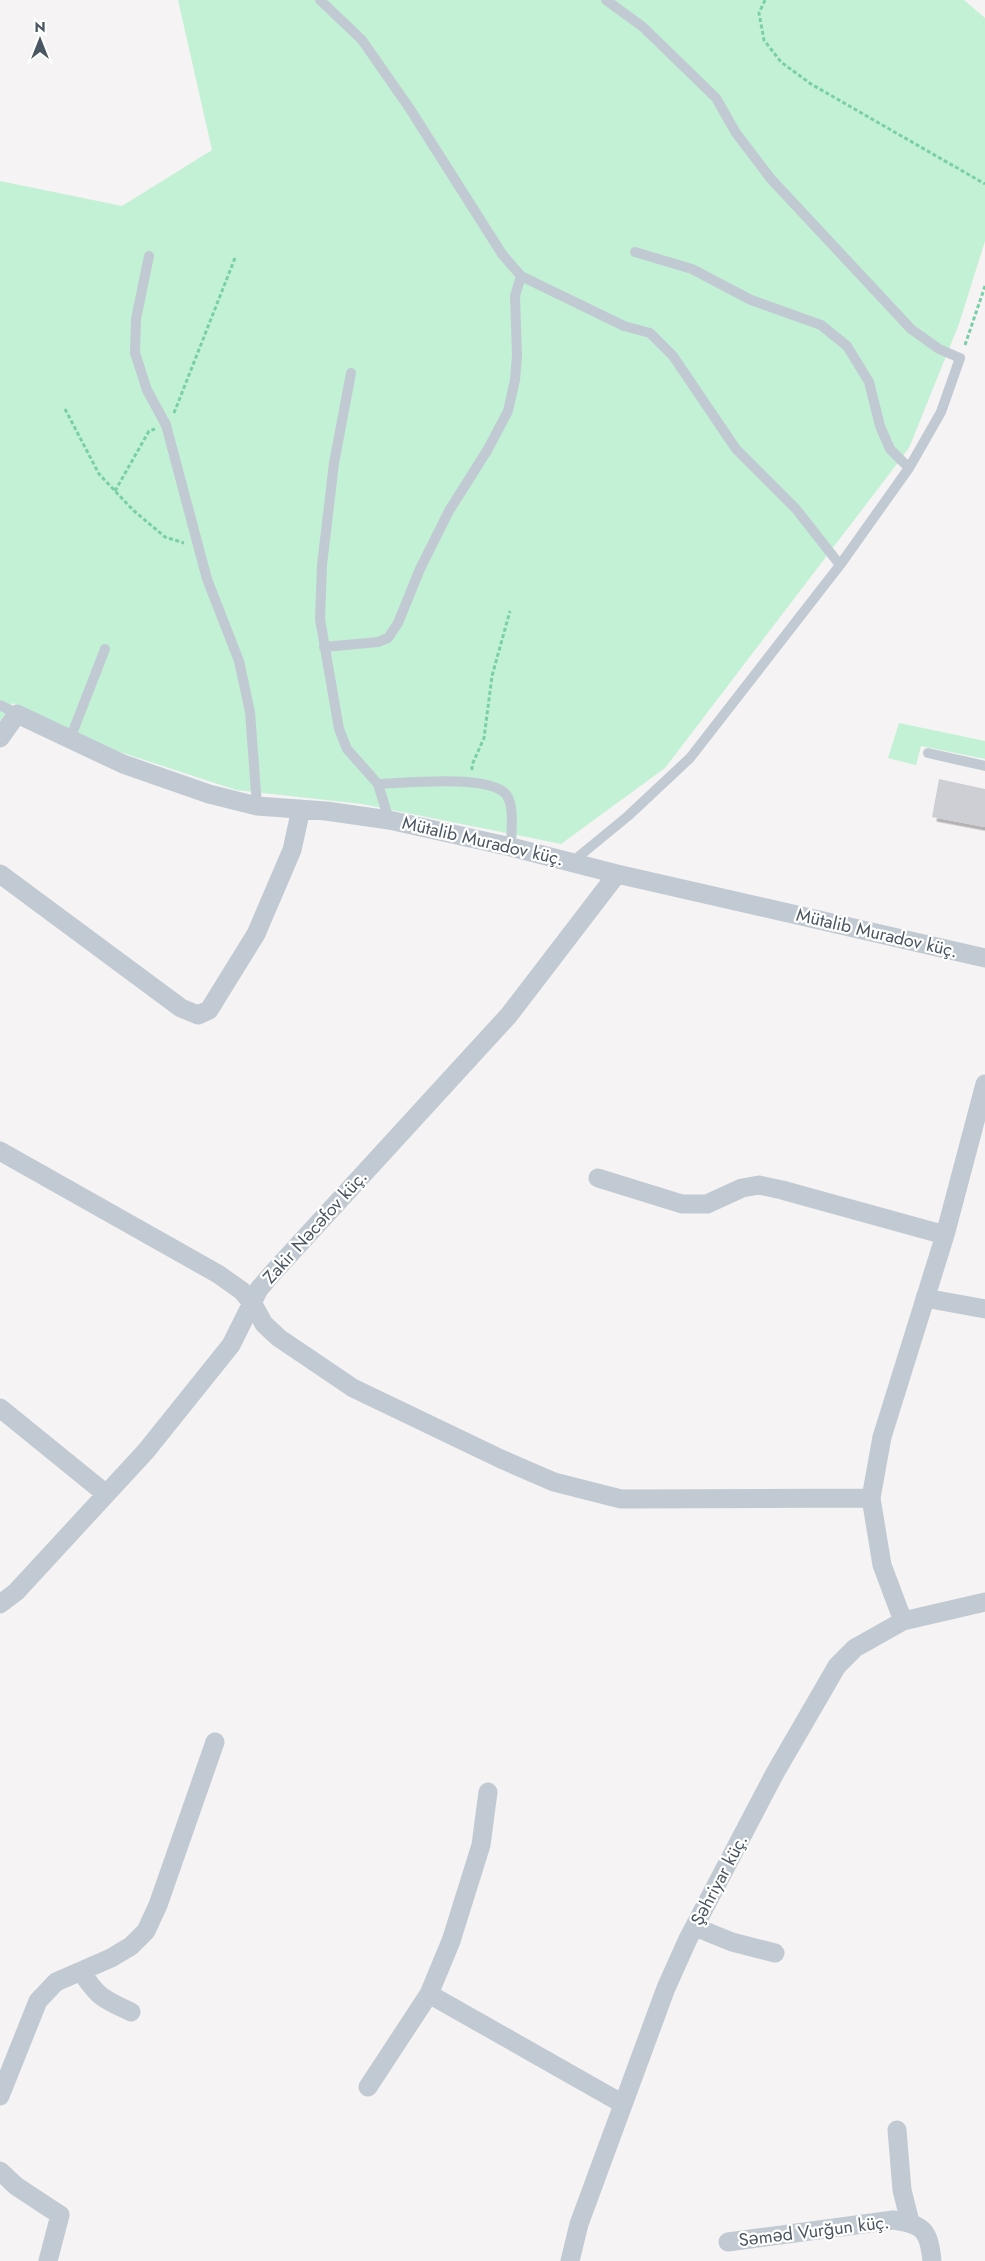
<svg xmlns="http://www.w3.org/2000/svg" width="985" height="2261" font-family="Jost,sans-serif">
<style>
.green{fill:#c3f1d5}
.building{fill:#cdcfd5;filter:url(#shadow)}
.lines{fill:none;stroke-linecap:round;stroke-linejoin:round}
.path{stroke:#7ad0a6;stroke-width:3;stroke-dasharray:4 2.5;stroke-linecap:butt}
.lane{stroke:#c1cad2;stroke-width:10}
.street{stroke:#c1cad2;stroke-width:19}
.labels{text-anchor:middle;stroke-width:4.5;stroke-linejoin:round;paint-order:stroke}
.street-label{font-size:18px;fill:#4a5661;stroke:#fff}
</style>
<defs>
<filter id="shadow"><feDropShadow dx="4.5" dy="4.5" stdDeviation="0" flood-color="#0004"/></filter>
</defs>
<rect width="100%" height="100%" fill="#f5f3f3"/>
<path class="green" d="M178,0h786l21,18v223l-26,83 -50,124 -244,320 -104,76 -199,-40 -126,-14 -119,-39 -104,-48 -13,18v-540l122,25 90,-56z
M899,723l86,18v18l-64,-13 -5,19 -28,-7z"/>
<path class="building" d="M939,779l46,10v38l-53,-10z"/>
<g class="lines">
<path class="path" d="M765,0l-6,13 5,27 17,22 30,22 174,100
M965,345l20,-59
M65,409l34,65 34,36 32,27 19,6
M174,413l61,-155
M115,491l34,-60 6,-2
M472,770v-5l12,-27 8,-62 18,-65"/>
<path class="lane" d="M320,0l42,40 48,69 92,145 19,22 103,50 26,7 23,23 63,93 60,60 44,56
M635,252l57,17 59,31 70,25 26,21 22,36 11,44 10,23 19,19
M149,256l-13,63 -1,34 12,37 19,35 41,154 32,82 11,51 7,94
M351,373l-17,90 -12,102 -2,54 19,110 8,20 31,35 11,36
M324,647l54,-5 10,-4 10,-15 22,-54 29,-58 39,-62 20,-38 7,-31 2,-25 -2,-59 6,-20
M0,705l17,9
M70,739l35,-90
M928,753l57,13
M378,784c27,-1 111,-10 128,10 9,12 5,38 5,53
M572,862l56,-46 62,-58 150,-193 69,-97 32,-56 19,-54 -21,-9 -28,-20 -140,-150 -35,-46 -20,-35 -73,-71 -37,-27"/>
<path class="street" d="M0,738l17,-24 106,50 86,30 48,12 69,5 63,9 122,27 106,27 368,84
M0,874l181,134 17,7 11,-5 47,-76 36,-84 9,-41
M0,1151l218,123 24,17 11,13 11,20 15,14 74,50 148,71 53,23 67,17 250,-1
M598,1178l84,26h25l35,-16 17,-3 23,5 163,45
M925,1298l60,11
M0,1408l106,86
M0,1604l16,-12 130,-141 85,-106 28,-56 11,-13 239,-261 108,-141
M903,1621l-21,-56 -11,-67 11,-61 63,-202 40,-151
M695,1927l37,15 43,11
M81,1971c17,27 23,28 50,41
M429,1994l194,110
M368,2087l61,-93 22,-53 30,-96 7,-53
M0,2096l38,-95 18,-19 55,-24 20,-12 15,-15 12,-26 57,-163
M897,2130l5,60 8,32
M0,2171l16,15 44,29 -12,46
M728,2242l165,-22c31,4 36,11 39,41
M570,2261l9,-37 87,-236 22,-49 87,-166 62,-107 18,-18 48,-27 82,-19"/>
</g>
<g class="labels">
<g class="street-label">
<text transform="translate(483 841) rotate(13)" y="6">Mütalib Muradov küç.</text>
<text transform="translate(877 933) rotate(13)" y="6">Mütalib Muradov küç.</text>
<text transform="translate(315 1227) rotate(-48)" y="6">Zakir Nəcəfov küç.</text>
<text transform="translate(719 1880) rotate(-62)" y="6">Şəhriyar küç.</text>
<text transform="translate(814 2231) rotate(-7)" y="6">Səməd Vurğun küç.</text>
</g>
</g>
<g transform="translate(40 40)" stroke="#ffffff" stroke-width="4" paint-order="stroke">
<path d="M0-4L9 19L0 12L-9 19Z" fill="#4a5661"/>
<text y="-8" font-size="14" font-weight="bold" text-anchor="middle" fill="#4a5661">N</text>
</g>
</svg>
